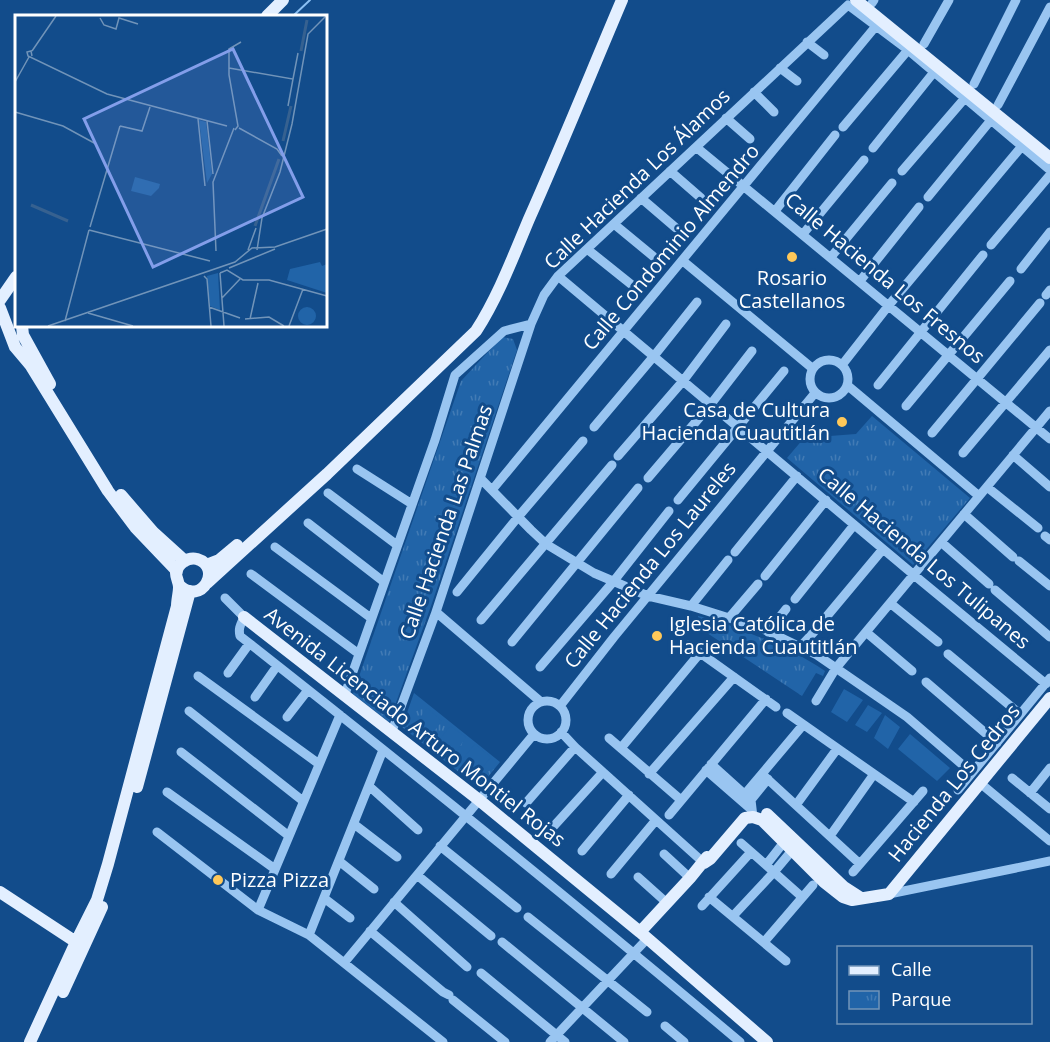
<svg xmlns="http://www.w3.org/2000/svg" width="1050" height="1042" font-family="'Open Sans',sans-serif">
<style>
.park{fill:url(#park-tufts)}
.pitch{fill:#2164a8}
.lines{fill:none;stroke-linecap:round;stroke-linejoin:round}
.stream{stroke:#8bc0f4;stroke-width:2}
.minor{stroke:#99c5f1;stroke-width:9}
.major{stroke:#e3efff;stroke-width:12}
.poi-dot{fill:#ffc859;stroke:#124c8b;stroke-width:2}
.labels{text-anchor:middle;stroke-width:6;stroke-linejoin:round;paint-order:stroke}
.street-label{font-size:20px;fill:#fff;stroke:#124c8b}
.poi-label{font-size:20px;fill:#fff;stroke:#124c8b;text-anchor:start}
.inset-river{fill:none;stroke:#366190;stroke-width:3}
.inset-road{fill:none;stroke:#7194b9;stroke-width:1.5}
.view{fill:#839eea;fill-opacity:0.15;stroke:#839eea;stroke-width:3}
.inset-edge{fill:none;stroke:#fff;stroke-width:3}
</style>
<defs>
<pattern id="park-tufts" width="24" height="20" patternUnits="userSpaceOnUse" patternTransform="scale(1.5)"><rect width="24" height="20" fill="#2164a8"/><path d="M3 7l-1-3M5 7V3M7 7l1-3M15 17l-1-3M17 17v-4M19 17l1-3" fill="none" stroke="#427bb5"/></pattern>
</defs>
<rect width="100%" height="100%" fill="#124c8b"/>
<path class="park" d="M502,337l11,2 4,11 -86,256 -42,116 -36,-28 108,-313z
M872,416l98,82 -57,67 -126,-107 17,-20 52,-4z
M698,616c16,3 31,9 46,15 29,11 56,23 81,40l-2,5 -7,-3 -14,23 -104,-69z
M414,693l86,69 -21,26 -77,-61z"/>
<path class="pitch" d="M844,689l19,11 -16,22 -16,-10z
M868,705l14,8 -15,19 -12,-7z
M427,708l15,13 -14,18 -14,-12z
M885,715l15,12 -12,22 -14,-11z
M450,726l16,11 -15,23 -17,-13z
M910,734l40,34 -13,13 -39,-32z
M475,744l16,13 -18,22 -16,-13z"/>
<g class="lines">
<path class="stream" d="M293,16l17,-16"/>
<path class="minor" d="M872,3l2,-3
M807,42l17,13
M924,44l25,-44
M780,68l17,13
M974,84l42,-84
M754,92l20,20
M998,105l52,-98
M726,118l24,21
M843,127l65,-77
M696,147l354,292
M873,148l61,-76
M670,171l31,27
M902,171l63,-73
M928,197l63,-77
M641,198l35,30
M775,211l60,-76
M614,224l40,33
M803,234l61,-74
M991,245l59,-70
M587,249l45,36
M831,257l61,-74
M683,261l129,107
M1021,269l29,-37
M558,276l356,299 132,109
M860,281l59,-74
M1046,295l4,-5
M810 379a19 19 0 1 1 38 0a19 19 0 1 1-38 0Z
M842,365l47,-60 133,-159
M847,385l132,111
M878,385l105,-130
M906,406l104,-125
M594,427l60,-71 43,-54
M932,433l108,-130
M963,453l87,-103
M1013,455l37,32
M618,456l65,-75 43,-57
M357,469l55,35
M648,478l63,-74 41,-53
M481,479l50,51 15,14 48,29 54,23 43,10 70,22 56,27 90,62 65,56
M987,487l51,41
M492,490l384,-464
M328,493l69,52
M678,500l106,-129
M964,514l49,43
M308,523l76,59
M1045,536l5,4
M941,542l48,42
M275,547l96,71
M735,552l62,-76
M1019,561l31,25
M251,574l108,80
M765,576l61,-76
M995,590l55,47
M457,592l61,-75 65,-76
M225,598l19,19c-3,7 -6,11 -4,19 169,133 336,268 500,406
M795,599l59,-74
M890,603l48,39
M691,606l37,-46
M436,612l105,90
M729,618l29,-34
M481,620l131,-155
M822,622l61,-73
M768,632l18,-23
M866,632l46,39
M512,642l126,-154
M689,645l87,62
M800,647l14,-15
M948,654l72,60
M540,667l73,-85 56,-71
M228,673l21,-29
M198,676l121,88
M926,682l71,61
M345,694l90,-254 20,-65 49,-44 27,-7
M255,697l22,-31
M816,701l20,-33 214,-257
M528 720a19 19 0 1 1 38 0a19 19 0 1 1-38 0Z
M560,706l54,-69 201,-244
M189,711l114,90
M787,713l127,89
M287,717l21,-27
M392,731l44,-119 95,-288 13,-29 14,-19 290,-271 60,45 142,120
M561,732l14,15 129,116
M609,738l72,62
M621,748l79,-95
M181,752l108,84
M711,764l40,36 2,17
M706,770l46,40
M649,774l85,-97
M762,774l98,90
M1012,778l38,31
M980,783l70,58
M369,786l49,44
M958,790l92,-112
M167,792l108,77
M1030,793l20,-25
M745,794l58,-69
M751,800l17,-21
M526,803l49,-56
M796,805l41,-56
M669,815l97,-116
M354,824l43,33
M553,827l50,-55
M157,832l101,78 51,25 134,107
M830,836l44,-62
M741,843l61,54
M440,846l77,62
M582,851l47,-56
M664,854l26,24
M339,861l35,28
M766,865l22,-28
M853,872l70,-81
M611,874l45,-54
M417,875l74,61
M638,877l29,26
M889,894l161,-33
M709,897l77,64
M324,898l26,20
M394,902l73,65
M702,906l49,-54
M258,910l82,-195
M733,916l41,-44 21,-25
M528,917l119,95
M370,931l73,61 6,3
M309,935l74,-185
M502,942l122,100
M764,942l49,-57
M344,963l190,-229
M481,973l84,69
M453,1000l52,42
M665,1026l19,16
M550,1042l97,-103"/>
<path class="major" d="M856,0l194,158
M267,16l16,-16
M0,300l16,-23
M0,308l15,39 16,19 77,125 27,36 42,44
M22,326l1,9 27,49
M121,495l32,37 32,29
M206,565l13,-5 18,-15
M207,583l120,-109 149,-143c22,-34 37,-74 53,-112 32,-72 62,-146 93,-219
M244,617l235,183 161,132 127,110
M137,787l53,-196
M767,814l77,73 17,11
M704,863l6,-4 35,-41 8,-1 9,3 62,62 19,15 9,3 37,-6 161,-196
M0,892l76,50
M640,932l50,-54 17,-21
M63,992l39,-85
M30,1042l46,-100 21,-42 11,-36 69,-258c0,-6 2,-13 2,-19 0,-5 -3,-9 -3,-14 2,-10 12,-16 21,-14 26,8 5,48 -18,26"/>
</g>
<g class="poi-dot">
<circle cx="792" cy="257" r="6"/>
<circle cx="842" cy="422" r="6"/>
<circle cx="657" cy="636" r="6"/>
<circle cx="218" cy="880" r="6"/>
</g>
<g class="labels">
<g class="street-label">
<text transform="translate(637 179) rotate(-44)" y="7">Calle Hacienda Los Álamos</text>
<text transform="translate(671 247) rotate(-50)" y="7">Calle Condominio Almendro</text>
<text transform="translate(885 278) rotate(40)" y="7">Calle Hacienda Los Fresnos</text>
<text transform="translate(446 522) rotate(-71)" y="7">Calle Hacienda Las Palmas</text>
<text transform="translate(924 558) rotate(40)" y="7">Calle Hacienda Los Tulipanes</text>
<text transform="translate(650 565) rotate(-51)" y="7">Calle Hacienda Los Laureles</text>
<text transform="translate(415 727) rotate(38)" y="7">Avenida Licenciado Arturo Montiel Rojas</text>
<text transform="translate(954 783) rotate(-51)" y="7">Hacienda Los Cedros</text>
</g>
<g class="poi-label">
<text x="792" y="285" text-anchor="middle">Rosario<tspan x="792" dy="23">Castellanos</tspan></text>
<text x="830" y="417" text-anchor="end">Casa de Cultura<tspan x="830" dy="23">Hacienda Cuautitlán</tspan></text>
<text x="669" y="631">Iglesia Católica de<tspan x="669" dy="23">Hacienda Cuautitlán</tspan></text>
<text x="230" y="887">Pizza Pizza</text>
</g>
</g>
<g transform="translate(15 15)">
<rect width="312" height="312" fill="#124c8b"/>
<path d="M305,247l2,4 5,-2v29l-40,-13 3,-11zM203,258l2,37 -10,-4 -3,-30z" fill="#2164a8"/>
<path d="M184,105l7,2 6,52 -5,9zM120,162l25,7 -1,4 -8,8 -20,-5zM283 301a9 9 0 1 1 18 0a9 9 0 1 1-18 0Z" fill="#2164a8"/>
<path class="inset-river" d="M286,36l6,-31M268,126l8,-35M16,190l37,16M240,211l24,-67"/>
<path class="inset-road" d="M85,3l4,7 12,4 3,-11 19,6M17,36l24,-35M17,41l-1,-5 -4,1 1,4 79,38 120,32M214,53l64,11 -5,27M278,64l5,-26M0,67l14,-25M0,97l48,14 33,18M183,104l7,67M192,106l6,53M105,111l22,5 8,-24M224,113l38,21 5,7M220,115l3,-4 -9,-51v-26l12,-7M75,212l30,-101M74,215l121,31M233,235l8,-22M242,235l5,-32 18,-46 12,-48 16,-90 18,-18M201,236l-3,-69 21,-54M214,253l46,-19M205,258l7,-3 16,10h26l58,16M205,258l4,53M189,261l3,3 4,47M207,283l18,-19M194,292l31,11M73,298l45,13M230,304l24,-2 15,9M235,304l8,-36M50,306l24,-91M33,311l187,-64 17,-14 23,-1 52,-18M274,311l14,-37"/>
<path class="view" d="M218,34l70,148 -150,70 -69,-148z"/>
<rect width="312" height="312" class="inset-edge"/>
</g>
<rect x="837" y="946" width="195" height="78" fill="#124c8b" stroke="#7194b9" stroke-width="1.5"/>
<rect x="849" y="966" width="30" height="9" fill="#e3efff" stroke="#7194b9" stroke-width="1.5"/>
<text x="891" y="976" font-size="18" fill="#ffffff">Calle</text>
<rect x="849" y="991" width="30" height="18" fill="url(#park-tufts)" stroke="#7194b9" stroke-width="1.5"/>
<text x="891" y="1006" font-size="18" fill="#ffffff">Parque</text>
</svg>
